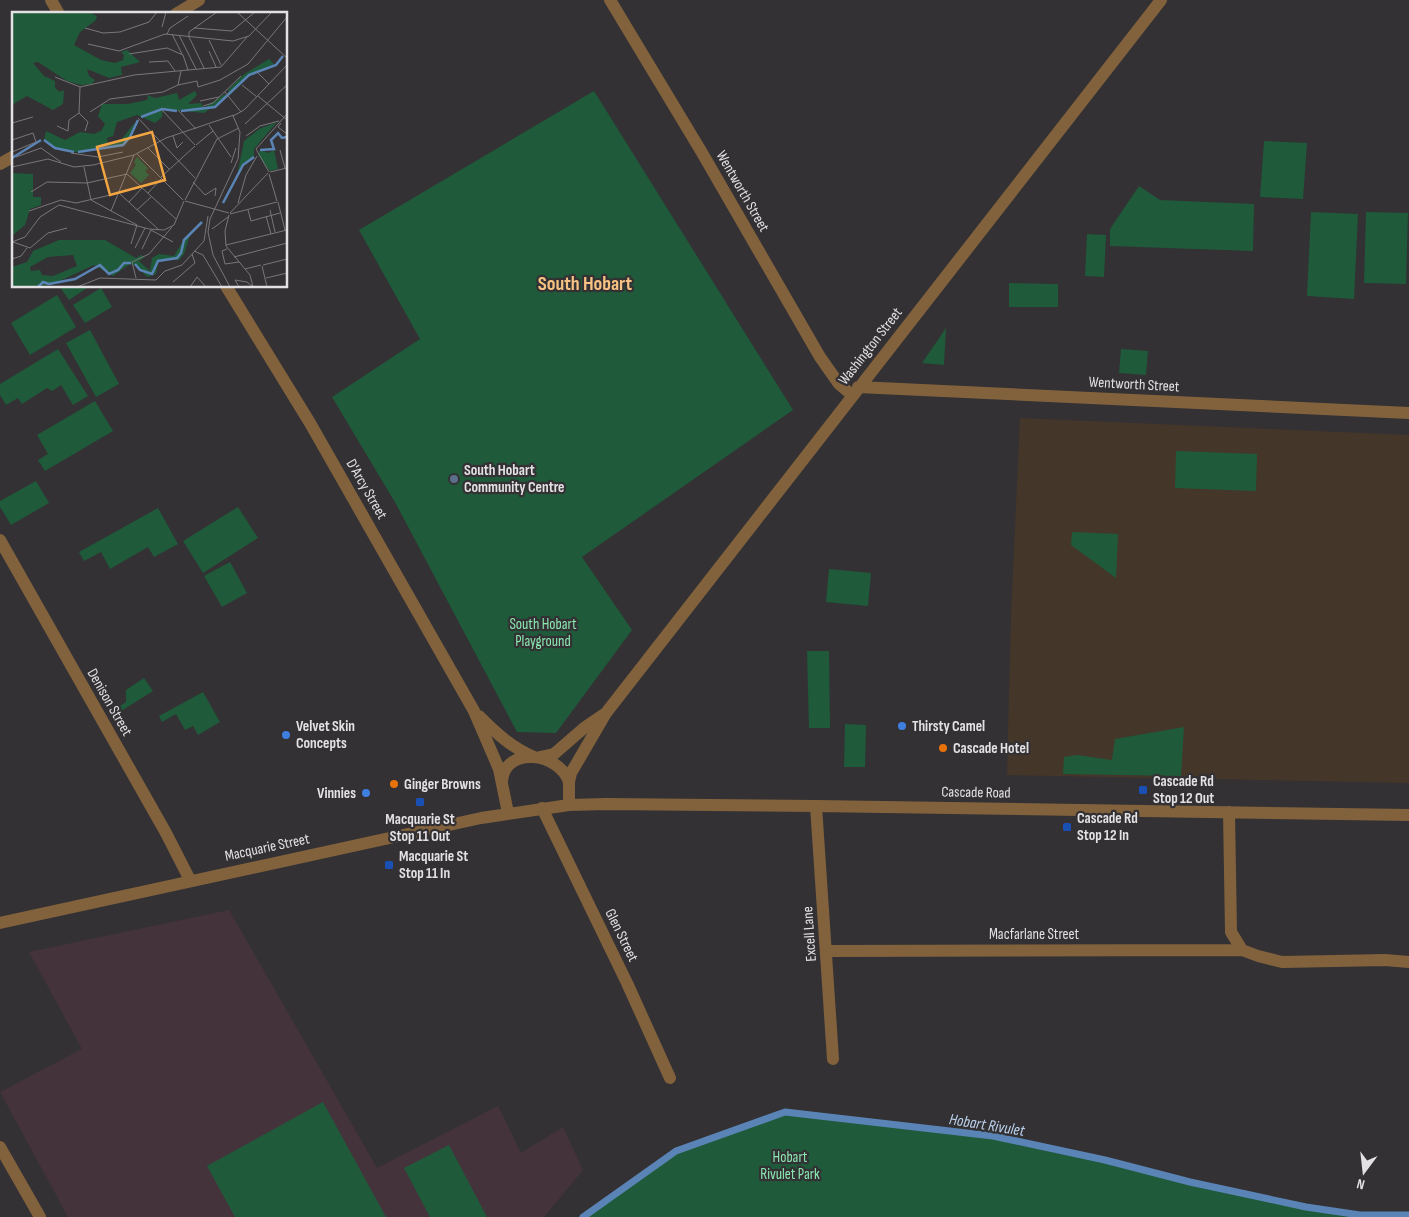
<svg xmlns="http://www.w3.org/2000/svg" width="1409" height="1217" font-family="'Sofia Sans Condensed',sans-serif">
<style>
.education{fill:#45333c}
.medical{fill:#45362a}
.green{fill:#1f5a3b}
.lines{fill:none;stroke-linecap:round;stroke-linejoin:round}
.stream{stroke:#5b84b6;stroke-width:7}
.minor{stroke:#82623d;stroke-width:12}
.service-dot{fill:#5c6f8a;stroke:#333133;stroke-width:2}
.shop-dot{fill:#3f7fe0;stroke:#333133;stroke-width:2}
.food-dot{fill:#e8710a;stroke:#333133;stroke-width:2}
.transit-dot{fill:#1a4fb4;stroke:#333133;stroke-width:2}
.labels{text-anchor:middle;stroke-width:4.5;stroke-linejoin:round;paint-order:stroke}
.street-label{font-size:15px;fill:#e3e1e3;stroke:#333133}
.poi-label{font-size:15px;font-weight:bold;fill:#e3e1e3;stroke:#333133;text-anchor:start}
.park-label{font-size:15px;fill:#8ae8b1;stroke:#333133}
.water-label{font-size:16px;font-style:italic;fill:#bdd4f1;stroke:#333133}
.district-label{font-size:20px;font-weight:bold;fill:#f7c183;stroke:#333133}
.inset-river{fill:none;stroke:#5b84b6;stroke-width:2.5}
.inset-road{fill:none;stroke:#797779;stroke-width:1}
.view{fill:#f2a541;fill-opacity:0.15;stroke:#f2a541;stroke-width:2.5}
.inset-edge{fill:none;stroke:#e3e1e3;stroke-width:2.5}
</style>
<rect width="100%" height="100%" fill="#333133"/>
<path class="education" d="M229,910l148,258 121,-62 23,47 42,-26 20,43 -39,47h-476l-68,-125 82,-43 -53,-97z"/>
<path class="medical" d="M1020,418l389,17v348l-402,-8 4,-159z"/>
<path class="green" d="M594,91l199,319 -211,147 50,73 -76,103 -39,-1 -121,-228 -64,-107 88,-58 -61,-109z
M1264,141l43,2 -4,56 -43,-2z
M1139,186l21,14 94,4 -1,47 -143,-5v-17z
M1311,212l47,2 -4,85 -47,-3z
M1366,212l42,1 -2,71 -42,-1z
M1087,234l19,1 -2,42 -19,-1z
M1009,283l49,1v23h-49z
M59,286h31l-21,14z
M101,288l11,19 -27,16 -12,-18z
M57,295l19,32 -46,28 -19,-32z
M946,328l-2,37 -22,-2z
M90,330l29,54 -23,13 -30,-54z
M58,349l30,47 -15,9 -12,-20 -9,6 -5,-3 -25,16 -4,-6 -12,7 -6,-10v-11z
M1121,349l27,2 -2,24 -27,-2z
M95,401l18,30 -68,40 -7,-11 10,-6 -11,-19z
M1176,451l81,3 -1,37 -81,-3z
M36,481l13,22 -38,22 -11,-18v-6z
M238,507l20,31 -55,35 -20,-32z
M158,508l20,36 -24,13 -6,-10 -38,22 -9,-17 -17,9 -5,-9z
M1072,532l46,2 -2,44 -45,-33z
M230,562l17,31 -25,14 -18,-31z
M829,569l42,4 -3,33 -42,-4z
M807,651h22l1,77h-21z
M144,678l9,13 -35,22 -3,-4 11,-7v-12z
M203,692l17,30 -22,13 -5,-9 -8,4 -9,-16 -14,8 -3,-6z
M845,724l21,1 -1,42h-21z
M1184,727l-3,49 -118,-2 1,-17 13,-2 35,5 3,-21z
M323,1102l63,115h-151l-28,-51z
M785,1112l208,24 112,24 85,22 116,25 54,8h49v2h-826l93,-66z
M449,1145l38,72h-57l-26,-49z"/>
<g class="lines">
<path class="stream" d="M583,1217l93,-66 109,-39 208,24 112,24 85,22 116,25 54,8h49"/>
<path class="minor" d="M51,0l8,14
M610,0l91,151 119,206 19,27 13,11
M176,14l23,-14
M0,164l14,-8
M226,286l84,137 164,288 25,58 9,44
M858,387l551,26
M0,540l166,293 24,47
M479,716c17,17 33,32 55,41
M540,757l14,-3 30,-26 19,-13
M502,781c3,-35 57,-29 67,1
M569,805v-23l2,-9 35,-60 555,-713
M816,806l17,253
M542,808l85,175 43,95
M1229,812l2,120 11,18
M0,923l481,-105 88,-13 37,-1 210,2 593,9
M827,951l415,-1 16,6 24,6 103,-2 24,2
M0,1147l40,70"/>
</g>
<circle class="service-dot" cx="454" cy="479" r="5"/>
<g class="shop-dot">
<circle cx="902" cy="726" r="5"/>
<circle cx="286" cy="735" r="5"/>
<circle cx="366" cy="793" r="5"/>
</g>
<g class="food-dot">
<circle cx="943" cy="748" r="5"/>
<circle cx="394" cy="784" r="5"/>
</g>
<g class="transit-dot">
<rect x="1138" y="785" width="10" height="10" rx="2.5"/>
<rect x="415" y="797" width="10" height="10" rx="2.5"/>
<rect x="1062" y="822" width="10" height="10" rx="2.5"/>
<rect x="384" y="860" width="10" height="10" rx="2.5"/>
</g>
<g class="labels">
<g class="street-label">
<text transform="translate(743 191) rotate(60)" y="5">Wentworth Street</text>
<text transform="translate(870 346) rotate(-52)" y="5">Washington Street</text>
<text transform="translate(1134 384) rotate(3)" y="5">Wentworth Street</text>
<text transform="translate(367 489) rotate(60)" y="5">D'Arcy Street</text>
<text transform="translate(110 702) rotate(60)" y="5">Denison Street</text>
<text transform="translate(976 792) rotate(1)" y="5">Cascade Road</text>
<text transform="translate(267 847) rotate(-12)" y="5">Macquarie Street</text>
<text transform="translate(809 934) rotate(-94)" y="5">Excell Lane</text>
<text x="1034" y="939">Macfarlane Street</text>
<text transform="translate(622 935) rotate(64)" y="5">Glen Street</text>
</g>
<g class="poi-label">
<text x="464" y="475">South Hobart<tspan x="464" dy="17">Community Centre</tspan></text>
<text x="296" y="731">Velvet Skin<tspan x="296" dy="17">Concepts</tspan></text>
<text x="912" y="731">Thirsty Camel</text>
<text x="953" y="753">Cascade Hotel</text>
<text x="1153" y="786">Cascade Rd<tspan x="1153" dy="17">Stop 12 Out</tspan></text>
<text x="404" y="789">Ginger Browns</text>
<text x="356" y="798" text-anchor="end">Vinnies</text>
<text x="1077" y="823">Cascade Rd<tspan x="1077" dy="17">Stop 12 In</tspan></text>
<text x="420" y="824" text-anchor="middle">Macquarie St<tspan x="420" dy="17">Stop 11 Out</tspan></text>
<text x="399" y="861">Macquarie St<tspan x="399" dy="17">Stop 11 In</tspan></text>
</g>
<g class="park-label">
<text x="543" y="629">South Hobart<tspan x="543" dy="17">Playground</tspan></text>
<text x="790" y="1162">Hobart<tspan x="790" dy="17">Rivulet Park</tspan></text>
</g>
<g class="water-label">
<text transform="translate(987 1124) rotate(9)" y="6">Hobart Rivulet</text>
</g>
<g class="district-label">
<text x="585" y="290">South Hobart</text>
</g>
</g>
<g transform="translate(12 12)">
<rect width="275" height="275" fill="#333133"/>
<path d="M0,0h77l8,4 -1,4 -16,12 -6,13 27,15 14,3 8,-3 1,-5 -3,-3 6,-2 13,12 -19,5 1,8 -13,3 -22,-9 2,7 6,4 -3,4 -11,1 -14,-4 -29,-19 -5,1 11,13 11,5v7l5,4 4,-2 -1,14 -10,6 -26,-14 -15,9zM257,47l5,5 -25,11 -20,20 -1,-5 15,-15zM183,79l2,4 -9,9 13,-1 3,5 21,-14 2,2 -23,17 -41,-4 -1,8 -7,6 -18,-8 -20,7 -4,14 -6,2 1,5 13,-3 14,-18 -5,15 -7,8 -24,2 -17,6 -25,-4 -13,-9 2,-9 19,9 15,-8 14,2 7,-3 4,-7 -7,-8 4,-12h25l16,-3 5,-2 -1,-4 8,3 22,-5 2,7zM265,110l-23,27v7l-11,8 -2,8 -3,-1 6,-30 15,-12zM248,138l8,3 6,-3 4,19 -8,2 -12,-16zM125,145l11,11 -3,3 4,4 -8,8 -11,-10 6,-8 -2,-3zM0,161l21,1v23h8v8l-11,4 -5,16 -12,10zM178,223l-6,19 -5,6 -14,-1 -7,4 -2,11 -9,3 -10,-11 -7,-2 -17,12 -19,-11 -43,20 -39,2v-20l15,-5 6,-11 26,-11h46l31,18 5,-3 4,2 -6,4 11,10 2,-13 7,-4 15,2 12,-20zM61,243l4,11 -24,10 -11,-1 -2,-5 -9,1 -1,-4 18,-10z" fill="#1f5a3b" fill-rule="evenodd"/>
<path class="inset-river" d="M169,99l34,-4 34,-32 27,-10 7,-9M129,105l21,-8 15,2M32,128l11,8 19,4M248,138l14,-1 -3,-9 7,-7 4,5 5,-1M66,140l45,-7 7,-8 8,-17M0,146l29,-18M211,191l20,-38 11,-8M123,252l5,6 12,4 6,-13 19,-3 4,-5 3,-13 18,-18M26,275l5,-5 6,2 26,-5 25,-14 9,9 9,-4 6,-7h7"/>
<path class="inset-road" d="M225,0l50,46M150,15l4,-15M73,16l18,5 17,-1 29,-10 8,-10M182,16l38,3 23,-19M155,22l3,-6 18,-12M160,22l10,20M167,23l17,34M177,25v-5l28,-20M177,25l15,31M197,28l12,25M76,32l31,7 46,-17 68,7 16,-5 23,-24M197,39l7,16M117,42l38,-6 16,7 5,15M137,50l19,-1 7,10M169,59l-3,14 19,-4 1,6 22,-7 28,-16 39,-47M245,60l12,12M43,65l25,10 54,-12 87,-8 26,-30M230,73l15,12M68,75l-1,26 9,9 -3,9M213,80l16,20M246,84l29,24M188,89l19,-4M191,94l10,-3 28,-27M150,98l33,35M166,98l18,19M78,100l20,-13 53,-7 15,-7M126,106l57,60M0,111l21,-6M269,111l-3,4 9,7M233,112l42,-39M197,113l22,32M45,114l11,5 1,-11 10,-7M161,124l4,12 6,-6M234,124l14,-10 19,-5M0,128l21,-7 3,9 -24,10M184,133l17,-14M136,136l21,21M268,138l5,18M59,141l27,4 25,-5M125,142l46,46M4,145l25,-9 20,14M219,151l5,-15M0,155l36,-8 26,8 19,-2 41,-10 32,-17 68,-23M72,155l7,33 46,25M257,160l-13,-23 31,-35M258,160l17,-4M115,162l49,45M257,162l8,27M148,166l35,-32M181,170l12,13 11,-7 -1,8M19,180l16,-10 40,1 40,-9M136,181l13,-14M173,188l32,-61 22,-11M173,189l44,12M117,190l13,-14M266,190l7,28M226,191l8,-28 11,-19M125,198l14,-13M236,198l3,11 29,-8M258,198l5,22M17,199l32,-11 15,3 43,-10 40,37M99,199l23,-56M218,201l38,-40M218,202l47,-12M217,203l-4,16 1,15 24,29 3,12M254,204l5,18M200,217l16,-12M139,218l22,12M0,230l13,-5 15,-20 19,-12 90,24 15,1 10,-5 10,-24M1,230l17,6 18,-15 19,-5M119,232l6,-19M214,233l61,-15M123,236l10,-20M130,237l9,-19M215,237l-5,2 3,13 14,-2M182,239l9,4 19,32M222,245l53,-14M0,247l9,-3 6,-8M251,253l24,-6M250,254l5,21M233,257l16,-4M124,266l-4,-16 17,-8 23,-27M254,266l21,-5M161,270l22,-19 -3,-9M65,275l23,-9 56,2 9,-9 17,-6 22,-24 4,-25M178,275l7,-10 9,10M218,275l-17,-32 -5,-23 2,-13 28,-60 2,-27 -7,-16 11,-6 43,-45M227,275l-4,-7 12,2 6,5"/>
<path class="view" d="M140,120l13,48 -55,15 -13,-48z"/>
<rect width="275" height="275" class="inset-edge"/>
</g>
<g transform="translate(1364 1172) rotate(195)" stroke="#333133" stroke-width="4" paint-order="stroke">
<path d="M0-4L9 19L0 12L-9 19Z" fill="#e3e1e3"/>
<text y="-8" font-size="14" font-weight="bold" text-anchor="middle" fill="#e3e1e3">N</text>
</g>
</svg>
